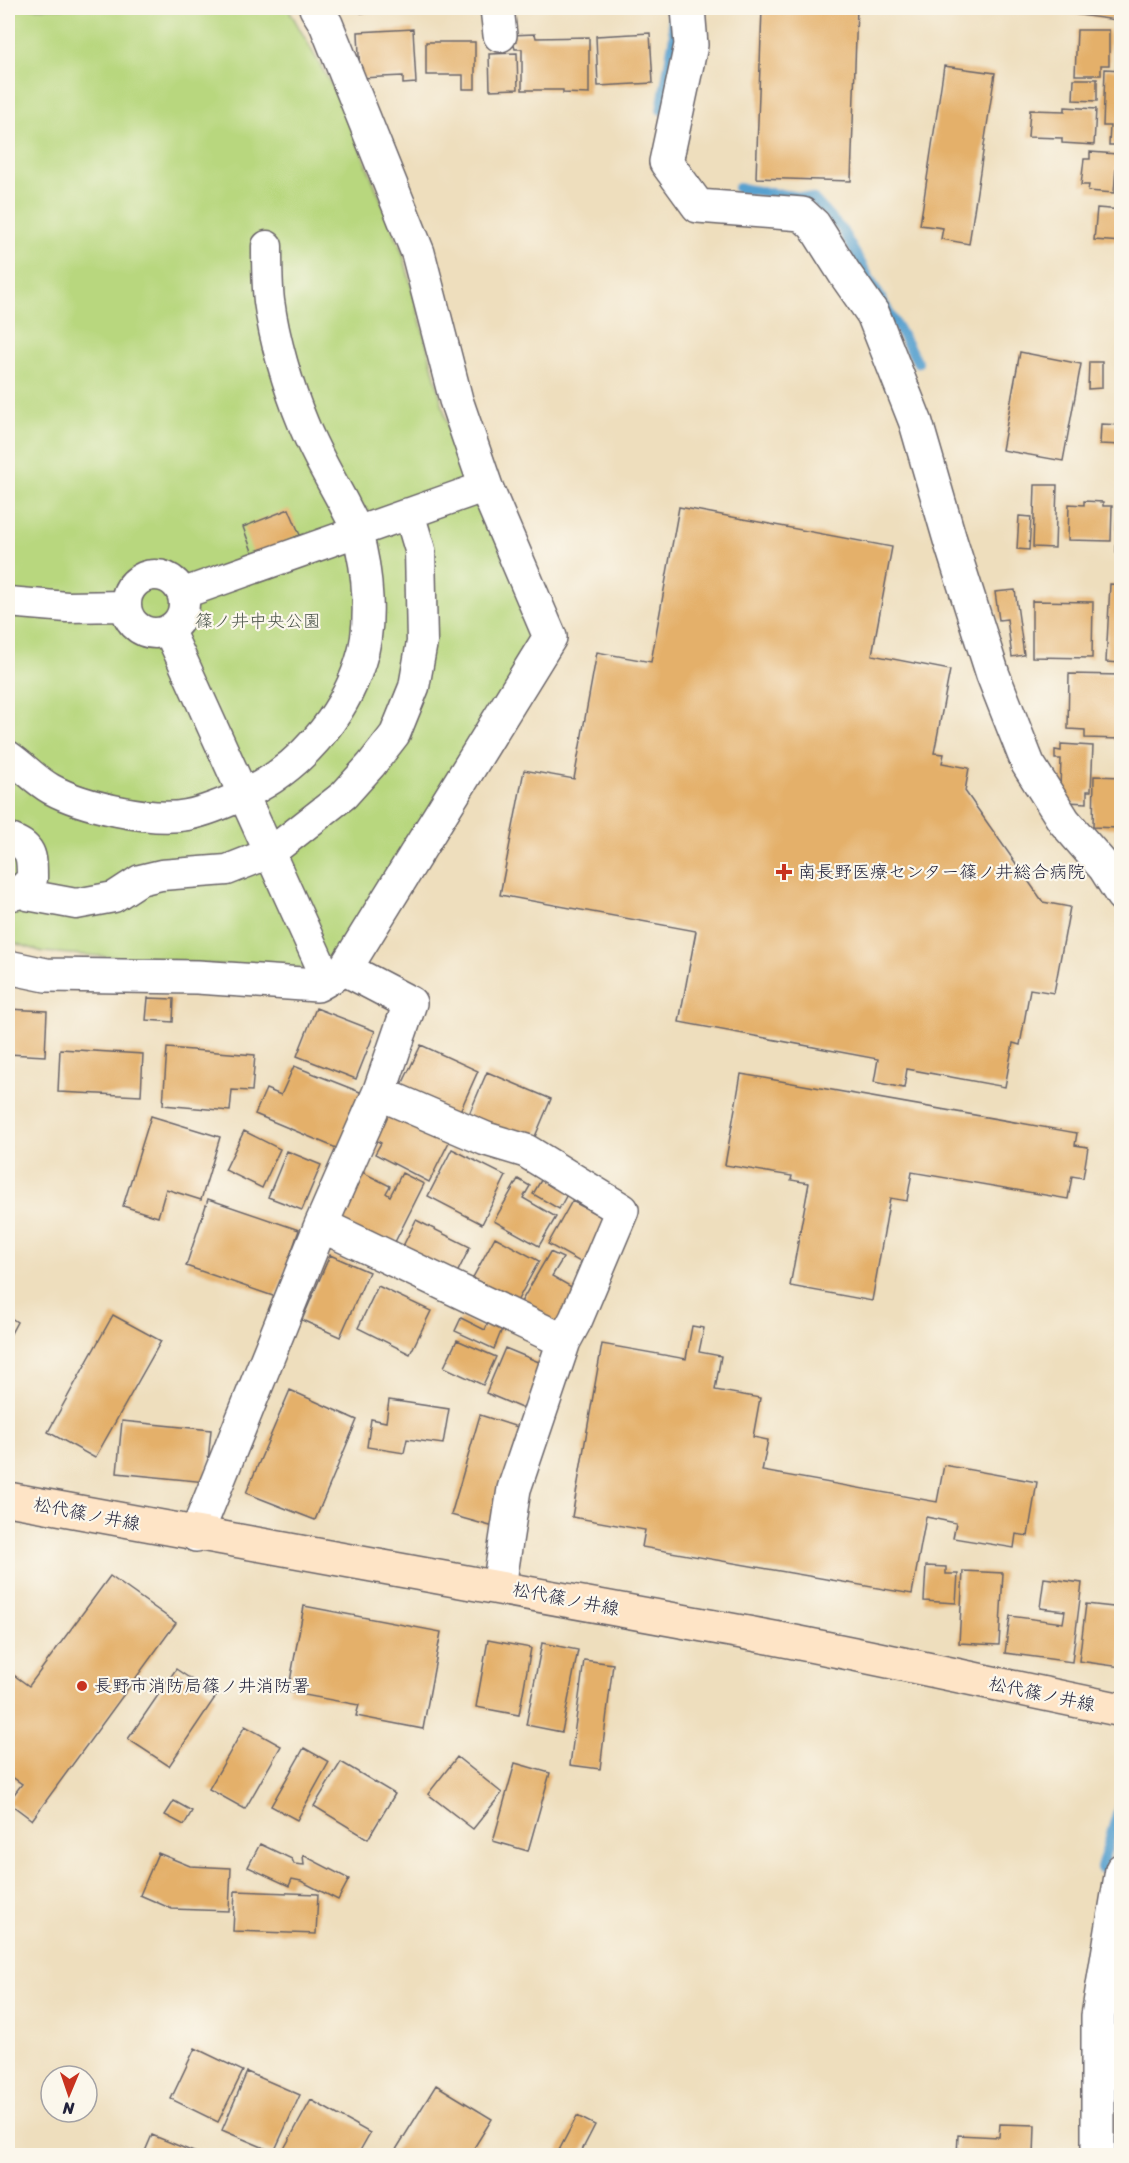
<svg xmlns="http://www.w3.org/2000/svg" width="1129" height="2163" font-family="Sriracha,'Klee One',sans-serif">
<style>
.green{fill:#b8d77e;stroke:#6d7c5c;stroke-width:1.5}
.lines{fill:none;stroke-linecap:round;stroke-linejoin:round}
.stream{stroke:#59a1cf;stroke-width:10}
.building{fill:#e4b06b}
.pedestrian-casing{stroke:#696468;stroke-width:33}
.minor-casing{stroke:#696468;stroke-width:36}
.secondary-casing{stroke:#696468;stroke-width:36}
.pedestrian{stroke:#fff;stroke-width:30}
.minor{stroke:#fff;stroke-width:33}
.secondary{stroke:#fee4c6;stroke-width:33}
.poi-dot{fill:#c8321e;stroke:#fbf7ec;stroke-width:2}
.labels{text-anchor:middle;stroke-width:4.5;stroke-linejoin:round;paint-order:stroke}
.park-label{font-size:18px;fill:#4f584f;stroke:#fbf7ec}
.poi-label{font-size:18px;fill:#22223b;stroke:#fbf7ec;text-anchor:start}
.street-label{font-size:18px;fill:#22223b;stroke:#fbf7ec}
</style>
<rect width="100%" height="100%" fill="#fbf7ec"/>
<filter id="ink" filterUnits="userSpaceOnUse"><feTurbulence type="fractalNoise" baseFrequency=".0167" numOctaves="2"/><feDisplacementMap in="SourceGraphic" scale="12" xChannelSelector="R" yChannelSelector="G"/><feConvolveMatrix kernelMatrix="1 2 1 2 8 2 1 2 1" color-interpolation-filters="sRGB"/></filter>
<filter id="wash" filterUnits="userSpaceOnUse"><feTurbulence type="fractalNoise" baseFrequency=".008" numOctaves="4" result="noise"/><feDisplacementMap in="SourceGraphic" scale="24" xChannelSelector="R" yChannelSelector="G"/><feGaussianBlur stdDeviation="1.35" result="paint"/><feColorMatrix in="noise" values="0 0 0 0 0 0 0 0 0 0 0 0 0 0 0 0 0 1.4 0 .05"/><feComposite in="paint" operator="in"/></filter>
<g filter="url(#wash)">
<rect width="100%" height="100%" fill="#eedebd"/>
<path class="green" d="M8,8h280l54,96 61,150 47,180 91,208 -203,323 -47,5 -248,-18 -35,-11z"/>
<g class="lines">
<path class="stream" d="M661,110l13,-74 -3,-28
M738,188l76,11 28,31 76,133
M1101,1868l21,-71"/>
</g>
<g id="blocks">
<path class="building" d="M360,8h22v2l-21,3z
M762,8h95l-6,173 -95,-3z
M1028,8h89l-1,12z
M413,29l3,54 -13,1v-8l-43,2 -2,-46z
M1077,30h32v35h-8v10h-26z
M650,33l3,50 -55,3 -2,-50z
M535,34l1,4 53,-1v57l-26,-1v-3h-41v-41h-7l-4,-14z
M426,42h49v47h-12v-14h-37z
M517,53l1,36 -28,1 -1,-36z
M944,66l51,7 -26,171 -28,-5 2,-11 -23,-3z
M1105,69l17,1v75h-13l1,-19h-7z
M1074,79h23v22l-24,-1z
M1065,107l31,2 -2,36 -32,-2v-5l-34,-1 2,-27 35,1z
M1090,152l27,2 -3,39 -26,-2 1,-6h-8l3,-26h6z
M1120,174h2v20h-3z
M1097,208l25,2v32l-28,-2z
M1020,352l61,12 -18,97 -61,-11z
M1089,362h13v26l-14,1z
M1101,424l21,1v20l-22,-1z
M1035,485h22l-2,63 -22,-1z
M1084,501l19,1v4h9l-1,35 -43,-1 1,-36 15,1z
M679,507l213,40 -20,108 78,15 -16,83 10,1 -2,9 27,5 -4,23 78,111 27,5 -16,86 -24,-4 -10,56 -7,-2 -8,44 -98,-18 -3,19 -30,-6 4,-23 -199,-37 17,-91 -196,-36 24,-125 50,9 23,-127 54,10z
M289,509l11,26 -14,6 1,4 -34,9 -10,-27z
M1117,511h5v41h-6z
M1019,516l12,1 -2,33 -12,-1z
M1110,584l12,1v78l-16,-1z
M1015,590l9,65 -12,2 -5,-38 -8,1 -4,-28z
M1032,601l61,1 -1,56 -60,-1z
M1069,674l53,1v64l-37,-1v-8l-17,-1z
M1061,744l32,2 -2,45h-4v12l-20,-1 -7,-14 1,-29h-6v-9l6,1z
M1094,776l28,1v61h-6l1,-10 -24,-1z
M148,998l26,1 -1,23 -27,-2z
M316,1008l59,23 -19,48 -59,-23z
M8,1009l39,2 -2,45 -37,-2z
M421,1045l57,26 -22,49 -58,-27z
M167,1048l88,7 -3,36 -20,-1 -2,21 -67,-6z
M60,1049l83,5 -2,42 -83,-4z
M294,1066l71,28 -24,56 -86,-36 11,-25 15,6z
M487,1072l64,27 -20,47 -64,-27z
M741,1074l336,59 -2,12 13,2 -5,31 -11,-2 -4,23 -156,-27 -5,29 -17,-3 -18,103 -82,-15 19,-103 -18,-3 1,-4 -67,-11z
M387,1101l66,33 -24,48 -54,-28 6,-11 -7,-4z
M151,1116l69,21 -19,63 -35,-11 -8,28 -35,-11z
M244,1131l36,18 -18,39 -37,-18z
M452,1149l54,27 -24,48 -54,-28z
M287,1151l34,14 -19,45 -34,-13z
M360,1171l30,15 -4,7 4,3 12,-23 22,11 -32,64 -56,-27z
M544,1175l26,14 -11,20 -26,-15z
M518,1179l12,7 -7,12 33,19 -17,29 -45,-25z
M208,1199l91,31 -23,67 -90,-31z
M572,1201l41,22 -24,44 -41,-23z
M416,1220l54,27 -13,26 -57,-21z
M495,1237l44,24 -24,44 -44,-24z
M550,1252l13,6 -11,18 30,17 -23,40 -42,-24z
M330,1255l39,17 -29,65 -38,-17z
M378,1286l53,25 -21,43 -52,-26z
M113,1315l48,26 -66,117 -47,-26z
M8,1316l9,6 -9,17z
M461,1318l24,12 3,-7 14,6 -8,20 -39,-18z
M692,1326l12,2 -5,24 22,4 -6,34 45,8 -7,39 15,3 -6,31 175,31 7,-37 93,17 -9,54 -12,-2 -2,14 -61,-10 3,-15 -30,-6 -14,77 -270,-47 3,-17 -73,-13 30,-173 84,15z
M457,1340l39,17 -13,28 -39,-18z
M505,1348l41,17 -20,45 -40,-17z
M290,1390l67,30 -42,100 -69,-27z
M389,1400l60,9 -6,35 -36,-5 -3,14 -37,-6 4,-28 15,3z
M480,1415l44,14 -30,98 -43,-12z
M122,1421l89,9 -5,52 -89,-9z
M926,1566l20,1v7h12l-2,29 -32,-2z
M963,1571l40,2 -4,72 -40,-2z
M110,1576l66,47 -144,197 -24,-18 14,-18 -14,-10v-103l21,15z
M1044,1578l38,5 -10,79 -67,-9 5,-37 53,7 2,-12 -25,-3z
M1086,1604l36,4 -1,59 -42,-6z
M304,1606l137,26 -18,97 -67,-13 3,-11 -71,-13z
M488,1640l43,8 -12,67 -43,-8z
M542,1643l36,7 -16,82 -36,-7z
M584,1660l29,4 -13,105 -30,-4z
M176,1669l40,27 -47,70 -41,-27z
M245,1726l36,20 -36,63 -36,-20z
M304,1748l25,14 -32,58 -26,-14z
M457,1757l45,36 -29,36 -45,-35z
M341,1762l54,32 -27,45 -54,-33z
M515,1763l35,10 -22,78 -35,-10z
M174,1801l18,10 -8,14 -19,-10z
M260,1844l32,15 2,5 10,1 -1,-10 46,24 -11,21 -37,-19 -9,-2 -3,7 -41,-19z
M158,1853l32,13 41,2 -2,43 -57,-2 -32,-14z
M235,1891l83,3 -2,40 -83,-3z
M1114,2017l8,1v40l-12,-1z
M195,2048l48,23 -25,51 -47,-23z
M247,2072l53,23 -26,57 -52,-22z
M436,2085l56,34 -23,37h-77z
M311,2100l59,33 -13,23h-77z
M577,2116l18,9 -16,31h-23z
M1000,2124l35,1 -1,31h-77l1,-21 41,2z
M152,2135l49,20v1h-58z
M620,2150l14,5v1h-16z
M1043,2152l30,1v3h-31z"/>
</g>
</g>
<g filter="url(#ink)">
<use href="#blocks" fill-opacity="0" stroke="#696468" stroke-width="1.5"/>
<g class="lines">
<defs>
<path id="pedestrian" d="M126 604a29 29 0 1 1 58 0a29 29 0 1 1-58 0Z
M184,593l291,-103
M8,602l59,5 58,-1
M169,631l152,335 8,12
M8,756c15,10 27,24 43,33 31,17 101,33 136,26 21,-4 41,-13 60,-22 52,-25 95,-74 113,-130 13,-37 8,-93 -3,-130 -2,-10 -9,-20 -13,-29 -14,-26 -30,-53 -41,-81 -15,-36 -29,-84 -34,-122 -2,-18 -2,-37 -2,-55
M8,838c24,9 24,16 24,41l-15,15 -9,2
M21,889l6,6 49,9 38,-7 26,-17 21,-5 66,-5 43,-17 74,-58 27,-30 24,-31 19,-47 8,-45 -2,-92 -11,-37"/>
<path id="minor" d="M497,8l3,27
M688,8l3,37 -25,117 32,44 104,8 12,11 31,49 28,40 43,109 34,117 43,135 35,89 36,57 41,47 17,27
M8,967l38,8 151,2 120,8 28,-16 205,-332 -64,-150 -9,-26 -21,-61 -38,-147 -92,-229 -10,-16
M379,1093l107,46 40,12 96,59 -46,109 -12,22 -50,148 -15,98
M321,1225l243,116
M196,1535l125,-310 58,-132 31,-90 -65,-34
M1098,2156v-140l24,-146"/>
<path id="secondary" d="M8,1499c248,47 497,88 745,135 123,23 246,51 369,76"/>
</defs>
<use href="#pedestrian" class="pedestrian-casing"/>
<use href="#minor" class="minor-casing"/>
<use href="#secondary" class="secondary-casing"/>
<use href="#pedestrian" class="pedestrian"/>
<use href="#minor" class="minor"/>
<use href="#secondary" class="secondary"/>
</g>
</g>
<g class="poi-dot">
<path d="M781 863h6v6h6v6h-6v6h-6v-6h-6v-6h6z"/>
<circle cx="82" cy="1686" r="6"/>
</g>
<g class="labels">
<g class="park-label">
<text x="258" y="627">篠ノ井中央公園</text>
</g>
<g class="poi-label">
<text x="798" y="878">南長野医療センター篠ノ井総合病院</text>
<text x="94" y="1692">長野市消防局篠ノ井消防署</text>
</g>
<g class="street-label">
<text transform="translate(87 1514) rotate(11)" y="6">松代篠ノ井線</text>
<text transform="translate(566 1599) rotate(11)" y="6">松代篠ノ井線</text>
<text transform="translate(1042 1694) rotate(12)" y="6">松代篠ノ井線</text>
</g>
</g>
<rect width="1129" height="2163" fill="none" stroke="#fbf7ec" stroke-width="30"/>
<g transform="translate(69 2094) rotate(182)"><circle r="28" fill="#fbf7ec" stroke="#a4a2a5" stroke-width="1.5"/>
<path d="M0-4.5L10 22L0 15L-10 22Z" fill="#c8321e"/>
<text y="-9" font-size="16" font-weight="bold" text-anchor="middle" fill="#22223b">N</text>
</g>
</svg>
